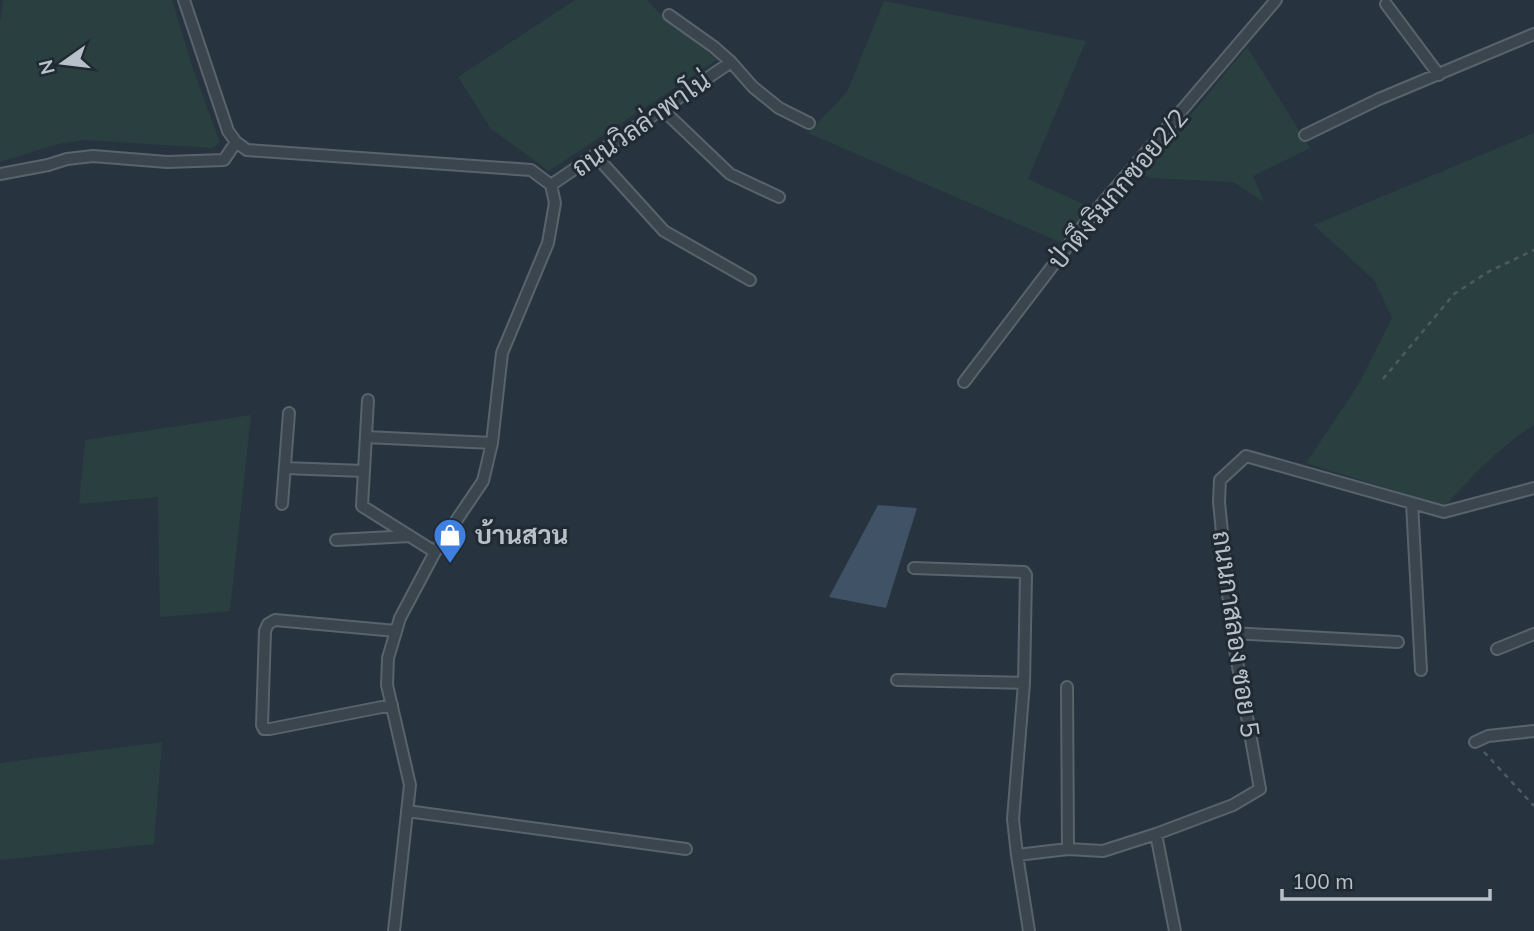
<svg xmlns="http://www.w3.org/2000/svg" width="1534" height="931" font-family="Mulish,Sarabun,sans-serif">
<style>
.green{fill:#2a4040}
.water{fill:#3f5266}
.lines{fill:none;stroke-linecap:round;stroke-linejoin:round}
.street-casing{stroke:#59636c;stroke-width:14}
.path{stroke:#495d5e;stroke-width:2.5;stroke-dasharray:5 5;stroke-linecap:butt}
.street{stroke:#3b454e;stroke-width:10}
.labels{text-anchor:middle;stroke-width:6;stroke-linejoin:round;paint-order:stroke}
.street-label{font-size:26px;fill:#b8c0c9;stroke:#202a33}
.poi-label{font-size:26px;font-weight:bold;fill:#b8c0c9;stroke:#202a33;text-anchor:start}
</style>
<rect width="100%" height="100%" fill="#27333e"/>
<path class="green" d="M3,0h169l21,69 27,73 -7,6 -128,-8 -27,4 -58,18v-139z
M575,0h72l15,16 56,43 -169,112 -58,-42 -33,-52z
M884,1l202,40 -58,138 64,29 -30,35 -254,-110 39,-41z
M1247,47l63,101 -57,28 11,26 -31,-20 -84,-4 -7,-4z
M1534,133v292c-35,22 -62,51 -89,81l-139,-43 51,-76 35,-69 -18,-38 -60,-55z
M251,415l-21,196 -70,6 -2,-120 -79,7 6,-64z
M162,742l-8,102 -154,16v-97z"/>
<path class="water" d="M878,505l39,3 -31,100 -57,-11z"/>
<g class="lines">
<defs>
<path id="street" d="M184,0l44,131 8,11 11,8 284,20 20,15 4,18 -7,40 -46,110 -10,90 -9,38 -48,71 -35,66 -12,40 -1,27 23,100 -16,146
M1386,4l53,71
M669,15l45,32 17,15 22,25 26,21 30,15
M662,109l68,65 49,23
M1305,135l74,-36 155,-65
M595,155l69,76 86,49
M0,174l48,-9 19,-6 26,-3 74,6 57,-2 12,-18
M551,185l180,-123
M964,382l119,-156 193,-226
M368,400l-6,106 73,46
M366,437l126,6
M285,468l79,3
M1412,503l9,167
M282,504l7,-91
M336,540l74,-4
M914,568l110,4 2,3 -2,108 -11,136 4,36
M1232,633l166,9
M1497,649l37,-15
M897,680l127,3
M1067,687l1,162
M392,705l-122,24h-6l-2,-4 3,-94 3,-7 7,-4 121,11
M1475,742l13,-6 46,-5
M407,811l279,38
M1156,834l19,97
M1029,931l-12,-76 51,-6 35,2 53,-17 77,-29 27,-16 -28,-156 -13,-131 1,-22 26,-24 198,56 90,-24"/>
</defs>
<use href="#street" class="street-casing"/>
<path class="path" d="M1383,379l71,-85 34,-22 46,-22
M1484,752l50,54"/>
<use href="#street" class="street"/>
</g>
<defs>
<symbol id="shop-pin" viewBox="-11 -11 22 30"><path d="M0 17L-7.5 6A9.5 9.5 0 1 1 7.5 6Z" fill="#3f7fe0" stroke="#202a33"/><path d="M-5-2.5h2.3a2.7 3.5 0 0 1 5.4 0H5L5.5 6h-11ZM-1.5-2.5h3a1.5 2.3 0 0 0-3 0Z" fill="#fff"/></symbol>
</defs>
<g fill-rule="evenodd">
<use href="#shop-pin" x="431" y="516" width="38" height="52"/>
</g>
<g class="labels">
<g class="street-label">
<text transform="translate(641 124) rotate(-35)" y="9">ถนนวิลล่าพาโน่</text>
<text transform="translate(1118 189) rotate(-50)" y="9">ป่าตึงริมกกซอย2/2</text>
<text transform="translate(1236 634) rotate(82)" y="9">ถนนกาสลอง ซอย 5</text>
</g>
<g class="poi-label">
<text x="475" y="544">บ้านสวน</text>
</g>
</g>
<g transform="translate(63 63) rotate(256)" stroke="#202a33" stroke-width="5" paint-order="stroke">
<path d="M0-5L12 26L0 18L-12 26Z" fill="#b8c0c9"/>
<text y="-10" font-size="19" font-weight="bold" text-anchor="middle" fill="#b8c0c9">N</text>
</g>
<path d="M1282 889v10h208v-10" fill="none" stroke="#b8c0c9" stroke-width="3.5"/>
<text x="1292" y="889" font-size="21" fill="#b8c0c9" stroke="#202a33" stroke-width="5" paint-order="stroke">100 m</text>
</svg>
